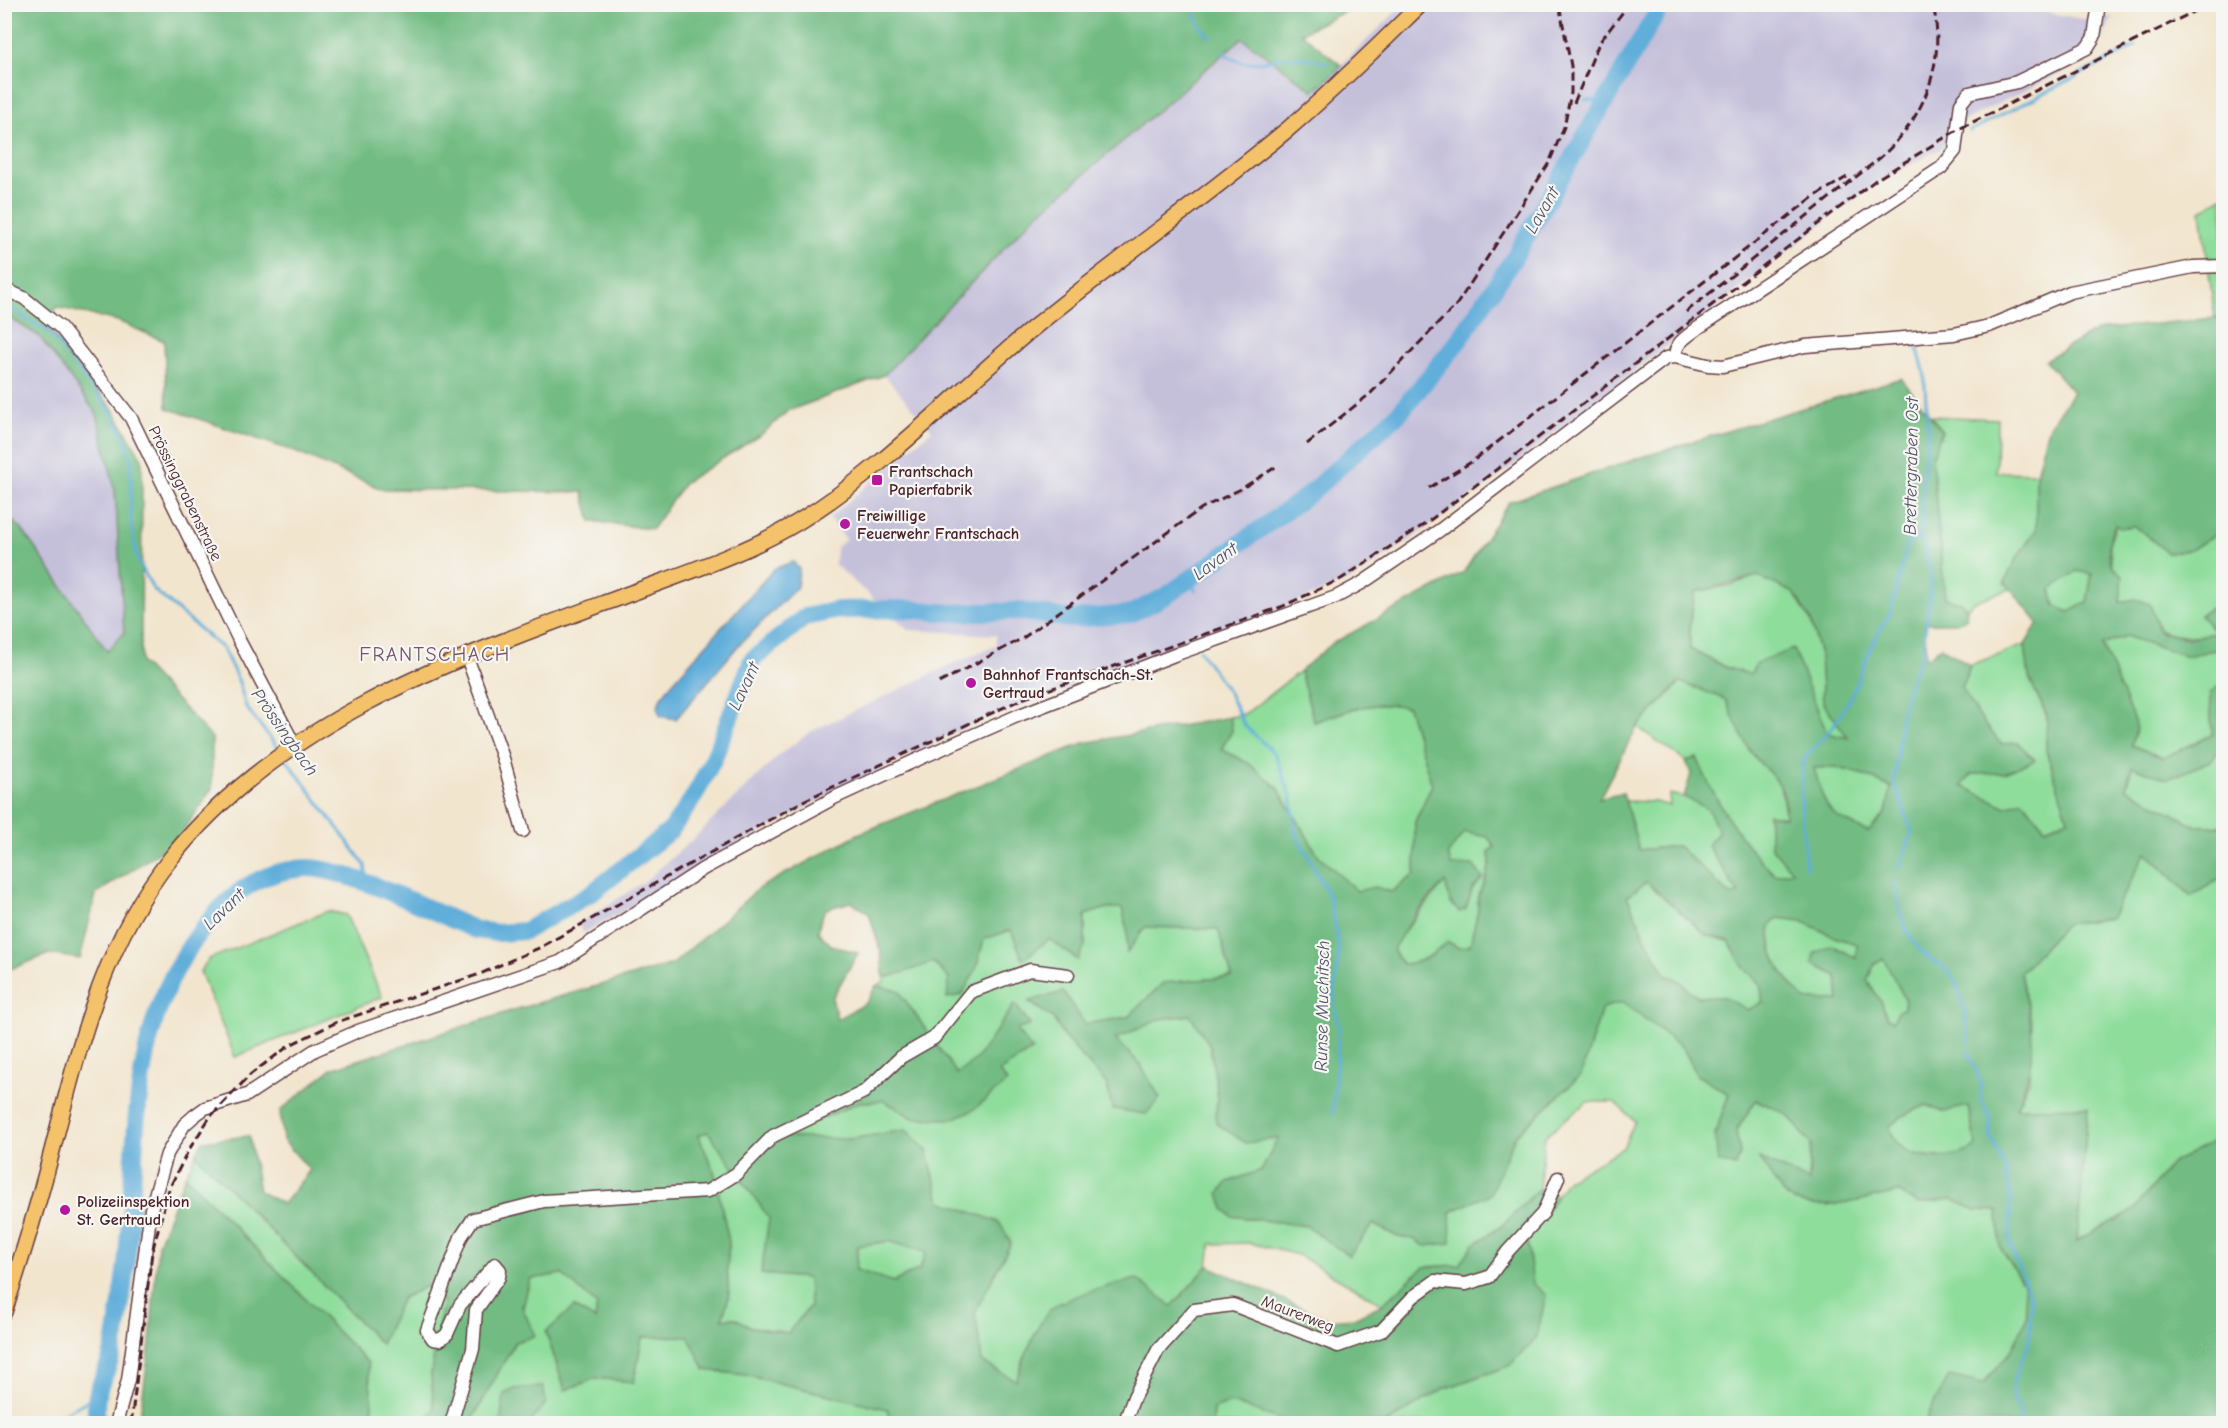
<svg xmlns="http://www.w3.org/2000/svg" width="2228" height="1428" font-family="'Comic Neue',sans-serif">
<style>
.industrial{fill:#c5c0da}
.green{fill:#8edd9b;stroke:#6c7e63;stroke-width:1.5}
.forest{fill:#72bc83;stroke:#5e6e57;stroke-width:1.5;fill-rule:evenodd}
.water{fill:#60aeda;stroke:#556682;stroke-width:1.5}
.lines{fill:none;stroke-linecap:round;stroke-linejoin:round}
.stream{stroke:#60aeda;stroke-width:3}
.river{stroke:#60aeda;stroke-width:18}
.minor-casing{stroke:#633d43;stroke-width:15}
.major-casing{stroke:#633d43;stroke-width:18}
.minor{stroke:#fff;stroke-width:12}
.major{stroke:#f4c26a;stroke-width:15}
.rail{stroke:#4a1f2b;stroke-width:3;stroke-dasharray:9 4.5;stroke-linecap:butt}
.poi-dot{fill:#b5179e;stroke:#f6f6f2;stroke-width:2}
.labels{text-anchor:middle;stroke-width:4.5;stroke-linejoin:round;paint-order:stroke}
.poi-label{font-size:16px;font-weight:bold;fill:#4a1f2b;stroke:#f6f6f2;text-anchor:start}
.street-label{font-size:16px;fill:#4a1f2b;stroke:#f6f6f2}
.water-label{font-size:18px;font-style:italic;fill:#525168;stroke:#f6f6f2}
.quarter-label{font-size:20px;letter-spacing:1.5px;fill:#77546b;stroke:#f6f6f2}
</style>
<rect width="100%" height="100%" fill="#f6f6f2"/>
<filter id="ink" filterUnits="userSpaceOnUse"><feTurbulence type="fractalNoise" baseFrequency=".0167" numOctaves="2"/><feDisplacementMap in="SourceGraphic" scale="12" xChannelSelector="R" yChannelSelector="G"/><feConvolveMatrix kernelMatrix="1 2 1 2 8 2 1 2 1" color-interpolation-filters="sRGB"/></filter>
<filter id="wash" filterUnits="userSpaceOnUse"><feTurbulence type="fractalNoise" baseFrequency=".008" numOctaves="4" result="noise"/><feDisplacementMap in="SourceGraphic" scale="24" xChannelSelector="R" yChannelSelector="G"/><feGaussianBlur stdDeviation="1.35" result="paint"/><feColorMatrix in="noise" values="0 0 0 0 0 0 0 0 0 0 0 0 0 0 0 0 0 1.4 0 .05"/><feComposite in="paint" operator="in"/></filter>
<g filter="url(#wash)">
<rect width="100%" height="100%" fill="#f2e5ce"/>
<path class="industrial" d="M2024,4l31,10 28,5 30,-2 -22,41 -140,69v16l-72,39 -45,33 -349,272 -132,92 -120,49 -268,99 -146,73 -235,133 -6,-9 66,-42 48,-42 87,-85 31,-23 140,-67 46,-19v-11l-87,-5 -74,-65 1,-17 10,-9 -17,-21 103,-88 -48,-55 146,-154 213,-183 71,53 89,-86z
M4,315l35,21 58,78 18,77 9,143 -17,18 -86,-123 -16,-14z"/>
<path class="green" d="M2223,196v123l-8,-1 -14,-107z
M1932,416l65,3 -1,53 40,1v57l-20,29 -11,23 6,7 -38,13 -6,6 -7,-6 -15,-3 -13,-141 10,-27z
M2116,525l19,1 33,27 23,-3 32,-21v71l-23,15 16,18c-49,9 -58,-2 -96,-30l2,-27 -10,-11 -3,-22z
M2077,571l15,3 -5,28 -18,10 -14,-6 -4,-18z
M1757,576l37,17 17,28 9,35 3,47 26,35 -22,-4 -12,-32 -88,-34 -37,-19v-24l5,-33 36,-7z
M2126,636l61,20 36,-8v34l-13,12 2,41 -49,23 -32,-13 5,-17 -34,-84z
M2025,645l4,32 18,40 -1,33 23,69 -24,9 -23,-28 -16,7 -44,-21 9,-12 34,-1 13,-7 -37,-47 -19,-30 8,-24z
M1300,671l15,51c33,-12 58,-22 93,-16l24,79 -17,37v52l-24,18 -16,-5 -18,5 -39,-37 -40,-67 -57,-39 11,-18 -2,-14 15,-3z
M1681,682l44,17 25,52 29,30 7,36 -18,-3 3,33 22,24 -18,4c-33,-30 -61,-76 -78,-117l-11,3 -49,-34z
M2223,748v78h-27l-71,-37 7,-22 76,-5z
M1836,767l28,8 28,13 -6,25 -18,19 -33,-16 -10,-11 -12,-37z
M1669,794l15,3 24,11 11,24 -12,13 33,49 -10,1 -52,-49 -39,4 -14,-49 30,1 15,4z
M1464,832l24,5 7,10 -6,5 1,11 -4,16 -8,18v13l-8,35 -11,3 -11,-6c-15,12 -26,22 -46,22l-9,-14 8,-15 44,-53 21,27 6,-19 -21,-24 -3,-12z
M2146,852l45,44 32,-19v259l-51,27 -38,47 -58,31 12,-134 -72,2 13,-29 3,-57 -12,-50 46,-49 45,-6z
M1647,882l59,53 23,6 15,27 16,15 3,19 -15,8 -24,-13h-27l-20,-18 -11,-4 -19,-34 -20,-45z
M1107,908h16l4,21v23l18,-25 73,2 14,48 -69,6 -35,34 -44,7 -21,-32 -34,10 24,16 11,19 42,46 7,26 27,-45 -26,-25 46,-20 30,-4 20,30 7,45 -1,33 62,15 -16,32 -34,12 4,34 75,10 41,29 25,-31 25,13 16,2 11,7 25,-34 40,-18 25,-58 66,-61 21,-67 21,-6 60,46 14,27 32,19 -14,40 25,20 -4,-23 20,-31 31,14 24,30 -2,37 -49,-22 67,47 72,-14 19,12 33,-5 25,11 22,1 2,36 23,37 5,33 -17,34 -28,33 -55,29 -2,10h-540l57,-34 66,-23 24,-82 -6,-44 40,-60 56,-32 12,-27 -21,-19h-27l-42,34 -6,53 -37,37 -29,19 -13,20 -36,2 -41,37 -85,-49 -48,-12 -39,1 -3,22 -36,41 -148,51 -8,24 -34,-20 -7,-51 36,-68 -12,-21 -59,-21 -13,-50 -21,-21 -57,9 -70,-1 80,-36 26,-1 28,17 93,-36 -7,-10 33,-22 -17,-21 15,-4 -16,-20 -37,54 -20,15 -59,-84 -22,-4 8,-4 -1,-6 6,1 44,-15 16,17 27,-10 8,-30 27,-9 74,15 -1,-30z
M328,911l18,4 36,82 -147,60 -35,-86 9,-12z
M1778,918l24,3 35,17 20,6 -1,15 -43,5 24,12 2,24h-34c-22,-26 -36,-39 -35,-75z
M1883,958l22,41 -1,9 -11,13 -6,-3 -5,-15 -15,-23 8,-17z
M1926,1105l17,7 25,-6 8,40c-18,14 -61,15 -78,-2 -4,-4 -7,-11 -9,-17l12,-10z
M708,1132l62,86 -9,56 47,4 2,28 -22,27 -37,-6 -16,-9 -13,1 7,-22 -2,-28 2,-27 -15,-71 -16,-36z
M196,1154l185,190 21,-46 28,-14 13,18 -12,72 3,36 -13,13h-47l-6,-60 -183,-187z
M888,1241l38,11 -6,17 -27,13 -37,-12 2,-24z
M562,1274l35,31 -2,16 -49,11 19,58 31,-12 38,4 8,-45 47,-1 16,34 40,5 143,34 1,14 -419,1 45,-82 15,-63z
M1231,1403l60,20 -79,1 1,-15z"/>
<path class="forest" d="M5,5h1353l-57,28 41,33 -28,25 -72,-53 -212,183 -146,154 -96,36 -26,23 -77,48 -33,47 -61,-8 -8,-29 -201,-3 -89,-38 -126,-43 -3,-67 -46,-20 -61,-14 -11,18 67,84 29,50 -1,203 71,76v51l-35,51 -81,54 -16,65 -31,-5 -44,17v-456l16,13 86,123 17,-18 -9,-142 -18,-77 -58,-78 -34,-21z
M2215,318l8,1v210l-32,21 -23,3 -33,-27 -15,2 -4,-3c-8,9 -9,29 -4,40 2,4 8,8 11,11l-3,26 16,-3 14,5 10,28 28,6 28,-5 -16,-18 23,-15v48l-36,8 -61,-20 -24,9 35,83 -6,17 32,13 49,-23 -2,-42 13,-11v66l-15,14 -40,17 -36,-12 -6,21 70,38h27v51l-32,19 -45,-44 -35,66 -45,6 -46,49c13,52 20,85 -4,135l72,-1 -11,134 57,-31 38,-47 51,-27v287h-297l2,-10 22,-37 33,8 28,-33 16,-34 -4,-33 -23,-37 -2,-36 -22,-1 -25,-11 -33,5 -19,-12c-33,6 -73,21 -105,9 -12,-5 -28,-32 -35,-43l50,23 2,-37 -24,-30 -31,-14 -20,31 4,23 -4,12 -18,-4 -3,-28 14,-40 -32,-19 -14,-27 -60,-46 -21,6 -21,67 -66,61 -25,58 -40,18 1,31 -26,3 -11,-7 -16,-2 -25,-13 -24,32 -42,-30 -75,-10 -8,-7 -5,-16 9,-11 34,-12 16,-32 -32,5 -30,-20 1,-33 -7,-45 -20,-30 -30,4 -45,20 25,25 20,34 -14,16 -33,-5 -7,-26 -42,-46 -11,-19 -24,-17 34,-9 22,32 43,-7 35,-34 69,-6 -14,-48 -73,-2 -18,26v-24l-5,-21h-15l-22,7v30l-7,15 -29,-21 -26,21 -12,-30 -27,9 -8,30 -14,26 -15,3 2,-19 -15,-17 -45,15 -6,-1 -2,-23 -12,-40 -18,-11 -25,7 -5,9 -3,14 13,13 27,8 -26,45 5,21 29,-16 10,-17 22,4 59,84 20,-16 38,-54 15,21 -14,5 16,20 -33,22 8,10 -34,28 -21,9 -39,-1 -28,-17 -26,1 -79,35 69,2 57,-9 21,21 13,50 59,21 12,21 -36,69 7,50 34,19c8,-21 18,-53 34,-71 12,-13 69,-27 87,-31l35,27 36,-40 121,54 25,-2 29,-14 41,-37 36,-2 13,-20 29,-19 37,-37 18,7 -30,44 6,44 13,11 -9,42 -28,29 -66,23 -57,34h-95l-60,-20 -18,6 -1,14h-323l-1,-14 -143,-34 -40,-5 -17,-34 -46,1 -8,45 -38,-4 -31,12 -19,-58 28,-25 21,13 2,-15 -35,-31 -32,5 -8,28 13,29 -20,6 -45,81h-49l13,-13 -3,-36 12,-71 -12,-19 -29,14 -21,46 -185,-190 7,-13 46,-5 10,55 24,13 27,-34 -27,-30 -3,-29 51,-42 183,-59 159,-46 86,-76 99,-54 226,-91 146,-26 2,14 -11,18 27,14 30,25 40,67 39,36 18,-4 16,5 24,-18v-52l17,-37 -24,-78c-36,-7 -60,3 -94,15l-14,-51 33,-28 131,-71 45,-70 130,-44 262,-80 41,53 -10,27 13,140 15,4 7,6 -1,10 -9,5h-32l1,36 15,-12 29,18 -8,24 19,30 20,25 17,-1 17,17 -30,13 -34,1 -9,12 44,21 16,-7 23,28 23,-9 -22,-69 1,-34 -18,-39 -4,-32 13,-22 -33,-41 11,-23 20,-29v-57l12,-45 25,-36 -28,-32 52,-30zM2077,571l15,3 -5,28 -18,10 -14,-6 -4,-17zM1757,576l37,17 17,28 9,35 3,47 25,35 -21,-5 -34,-84 -36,14 -7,11 -23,-6 -37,-19v-24l5,-33zM1680,682l45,17c8,17 15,36 25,51 17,27 38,28 35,67l-17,-3 3,33 21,24 -17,4c-33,-30 -61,-76 -78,-117l-11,3 5,13 -7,23 24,12 11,23 -12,13 32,49 -9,1 -52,-49 -39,4 -16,-57 -24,6 38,-72zM1836,767l28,8 27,12 -5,26 -18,19c-44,-21 -40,-18 -54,-64zM1464,832l24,5 7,10 -6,4 1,12 -4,16 -8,18v13l-8,35 -11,3 -11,-6c-14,12 -26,22 -46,22l-9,-14c13,-25 32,-48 52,-68l5,20 9,10 7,-3 6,-19 11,-12 -10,-13 -22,1 -3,-12zM1647,882l59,53 23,6 15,27 16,15 3,19 -15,8 -24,-13h-27l-20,-18 -11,-4 -19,-34 -20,-45zM1778,918l24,3 35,17 20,6 -1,14 -24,-13 -17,8 -2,11 24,12 2,24h-34c-23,-25 -36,-39 -35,-75zM1883,958l22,41 -1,9 -7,4 -4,9 -6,-3 -5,-15 -15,-23 8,-17zM1926,1105l17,7 25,-6 8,40c-17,15 -61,15 -78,-2 -4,-4 -6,-11 -9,-17l12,-10zM708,1132l61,86 -8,56 47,4 2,28 -22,27 -37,-6 -16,-9 -13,1 7,-22 -2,-28 2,-27 -15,-71 -16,-36zM888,1241l38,11 -6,17 -26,13 -38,-12 2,-24z
M185,1176l183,187 6,60h-235l11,-81 8,-98z
M543,1386l3,17 -14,17 2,3h-34l4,-29 11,-5z"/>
<path class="water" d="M793,562l6,7 -2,18 -58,58 -63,74 -15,-3 -3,-6 1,-9 12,-17 103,-115z"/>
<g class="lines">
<path class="stream" d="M1191,4l9,22 11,12
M1223,52c24,22 43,4 71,5 12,0 22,3 33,6
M1585,100l21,1
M1970,131l166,-85
M4,304l46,29 62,80 12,23 7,22v65l6,35 16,31 70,60 16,33 7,25 34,44
M1190,579l5,11
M1199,650l30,43 15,32 31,29 16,42 5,38 33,62 10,51 -5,53 5,27 -6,86
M286,759l79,106 3,20
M1900,867l12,-34 -18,-52 7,-65 8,-34 13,-27 8,-60v-28l-9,-30 2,-61 5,-43 -4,-62 -8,-28
M1806,869l-5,-71 2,-39 29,-31 18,-29 21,-52 20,-36 16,-67 14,-7
M1896,879c0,27 9,59 30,77 7,6 17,9 23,16 12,14 20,54 20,72
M1968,1051l13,31v17l10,20 -1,16 16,33 4,31v46l22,56 -3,41 -16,41 -1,13 9,18 -4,10
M43,1424l54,-28"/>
<path class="river" d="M96,1424c1,-9 -1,-19 1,-28 2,-13 13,-30 16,-46 6,-28 9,-57 13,-85 14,-124 -3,-244 84,-345 28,-32 53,-49 96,-52 39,-1 130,45 170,62l22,3 27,-2 68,-39 78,-62 24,-35 19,-37 38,-98 53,-43 33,-7 70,-1 41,4 70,-2 53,8 58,-5 36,-18 142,-101 92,-83 57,-69 55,-82 150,-257"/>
</g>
</g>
<g filter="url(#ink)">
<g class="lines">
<defs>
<path id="minor" d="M4,289l20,9 37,30 70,90 109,224 55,104
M1675,357c0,-15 13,-21 23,-29l243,-160 14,-17 6,-48 8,-10 48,-11 70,-34 7,-11 5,-33
M467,657l36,101 20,73
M116,1424l12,-44 23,-171 16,-55 17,-29 10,-9 11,-8 42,-13 68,-45 43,-19 202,-69 143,-93 133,-72 87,-40 94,-41 160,-62 159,-57 26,-14 78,-53 226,-172 9,-1 33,8 15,1 82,-20 149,-12 35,-8 81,-34 123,-25 31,-1
M451,1424l22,-75 3,-39 23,-33 1,-7 -5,-6 -35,41 -13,29 -7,6 -7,-1 -6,-9 34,-93 12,-18 71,-18 164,-10 28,-17 37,-38 91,-44 37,-35 33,-19 37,-46 59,-22 38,5
M1124,1424l10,-27 24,-47 36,-40 39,-5 105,41 43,-15 32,-34 22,-16 31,3 23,-7 19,-26 35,-38 15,-35"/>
<path id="major" d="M4,1312c18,-55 35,-110 49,-165 27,-103 50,-204 118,-289 111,-140 288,-201 450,-261 60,-23 122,-42 177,-75 86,-53 157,-129 234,-193 84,-69 173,-131 256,-200 46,-39 90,-83 133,-125"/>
</defs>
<use href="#minor" class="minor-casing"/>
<use href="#major" class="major-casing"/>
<use href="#minor" class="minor"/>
<use href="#major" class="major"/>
<path class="rail" d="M1574,103l25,-60 30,-39
M1686,312l195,-155c44,-40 65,-93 52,-153
M1307,444l64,-51 86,-89 92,-141 15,-36 7,-34v-27l-12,-62
M1429,488l44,-27 339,-263 35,-21
M939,683l84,-45 179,-130 39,-19 38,-24
M131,1424l21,-172 17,-63 19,-38 22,-34 41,-43 39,-29 47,-23 143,-48 61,-27 264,-147 217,-101 259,-92 60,-28 84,-55 452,-345 82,-50 250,-125"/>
</g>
</g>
<g class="poi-dot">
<rect x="871" y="474" width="12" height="12" rx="3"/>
<circle cx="845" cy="524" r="6"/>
<circle cx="971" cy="683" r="6"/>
<circle cx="65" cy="1210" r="6"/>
</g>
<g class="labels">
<g class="poi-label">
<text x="889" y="477">Frantschach<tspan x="889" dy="18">Papierfabrik</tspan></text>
<text x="857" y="521">Freiwillige<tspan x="857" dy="18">Feuerwehr Frantschach</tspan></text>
<text x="983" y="680">Bahnhof Frantschach-St.<tspan x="983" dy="18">Gertraud</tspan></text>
<text x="77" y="1207">Polizeiinspektion<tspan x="77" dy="18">St. Gertraud</tspan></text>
</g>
<g class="street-label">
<text transform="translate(186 493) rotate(64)" y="6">Prössinggrabenstraße</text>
<text transform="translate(1298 1313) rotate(21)" y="6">Maurerweg</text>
</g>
<g class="water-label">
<text transform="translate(1542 210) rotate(-60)" y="6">Lavant</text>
<text transform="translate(1911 466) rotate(-89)" y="6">Brettergraben Ost</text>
<text transform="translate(1215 561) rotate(-36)" y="6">Lavant</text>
<text transform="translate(744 686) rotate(-65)" y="6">Lavant</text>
<text transform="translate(285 732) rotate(55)" y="6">Prössingbach</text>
<text transform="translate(224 909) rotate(-44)" y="6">Lavant</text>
<text transform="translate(1322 1006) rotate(-89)" y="6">Runse Muchitsch</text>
</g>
<g class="quarter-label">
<text x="435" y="661">FRANTSCHACH</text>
</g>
</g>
<rect width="2228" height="1428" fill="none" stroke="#f6f6f2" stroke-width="24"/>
</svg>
